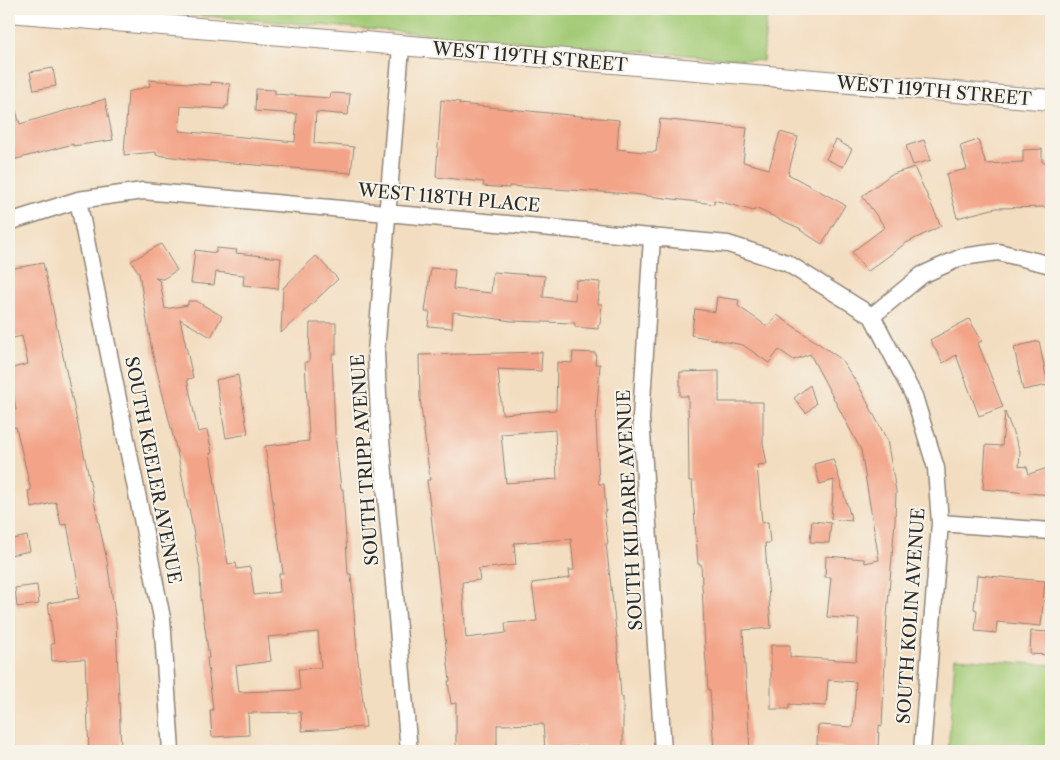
<svg xmlns="http://www.w3.org/2000/svg" width="1060" height="760" font-family="'Libre Caslon Text',serif">
<style>
.green{fill:#a3cb76;stroke:#677b50}
.building{fill:#f3a488;fill-rule:evenodd}
.lines{fill:none;stroke-linecap:round;stroke-linejoin:round}
.minor-casing{stroke:#8f8476;stroke-width:19}
.tertiary-casing{stroke:#8f8476;stroke-width:22}
.minor{stroke:#fff;stroke-width:16}
.tertiary{stroke:#fff;stroke-width:20}
.labels{text-anchor:middle;stroke-width:4;stroke-linejoin:round;paint-order:stroke}
.street-label{font-size:18px;fill:#2b2b2b;stroke:#f7f3e8}
</style>
<rect width="100%" height="100%" fill="#f7f3e8"/>
<filter id="ink" filterUnits="userSpaceOnUse"><feTurbulence type="fractalNoise" baseFrequency=".02" numOctaves="2"/><feDisplacementMap in="SourceGraphic" scale="10" xChannelSelector="R" yChannelSelector="G"/><feConvolveMatrix kernelMatrix="1 2 1 2 8 2 1 2 1" color-interpolation-filters="sRGB"/></filter>
<filter id="wash" filterUnits="userSpaceOnUse"><feTurbulence type="fractalNoise" baseFrequency=".0096" numOctaves="4" result="noise"/><feDisplacementMap in="SourceGraphic" scale="20" xChannelSelector="R" yChannelSelector="G"/><feGaussianBlur stdDeviation="1.12" result="paint"/><feColorMatrix in="noise" values="0 0 0 0 0 0 0 0 0 0 0 0 0 0 0 0 0 1.4 0 .05"/><feComposite in="paint" operator="in"/></filter>
<g filter="url(#wash)">
<rect width="100%" height="100%" fill="#f3ddc0"/>
<path class="green" d="M143,9h624l-4,52 -620,-50z
M955,658l96,7v86h-103z"/>
<g id="blocks">
<path class="building" d="M53,68l3,18 -22,4 -4,-18z
M149,80l62,5v-3l19,2 -2,22h-3v3l-44,-3 -2,25 116,11 2,-28 -42,-3 1,-22 19,1v4l55,4 1,-5 19,1 -2,21 -32,-3 -2,31 40,4 -3,26 -154,-13 -41,-5v-3l-32,3 4,-63 22,-6z
M12,98l8,26 85,-25 8,41 -40,6v-2l-64,17v-62z
M441,100l19,2 -1,2 160,16 -2,29 26,3h13l4,-33 87,9 -4,34 26,7 11,-37 18,5 -10,37 57,31 -23,39 -22,-14 1,-1 -46,-21 -1,3 -40,-11v4l-82,-10 -123,-8v2l-26,-2 1,-4 -48,-5z
M836,140l16,9 -9,18 -17,-8z
M924,140l7,20 -18,5 -7,-19z
M978,140l8,24 37,-2v-12l19,-1v13l9,1v44l-55,1 -39,10 -11,-44 21,-5 -7,-23z
M914,167l27,59 -35,17 -39,29 -15,-20 33,-25 -23,-31 28,-21z
M161,244l16,26 -14,9 -8,-1 5,3 5,28 23,-4v-4h8l26,15 -11,21 -31,-18 13,59 -6,1 11,53 9,-2 5,23h-2l18,111 8,-1 1,6 13,-2 4,28 26,-3 -1,-18 4,-1 -18,-127 44,-5 -4,-79h4l1,-39h26v31h-4l3,80 6,55h2l5,85h3l6,78 9,75 -64,4 -1,-19 -53,1 1,22 -37,2 -2,-27h3l-6,-52h2l-8,-60 -1,-30 -11,-60h-1l-9,-48 -27,-109 -13,-78 -8,-12zM318,632l3,36 -23,1 2,21 -61,2 -3,-26 35,-5 -3,-24z
M216,248l21,2 -1,3 45,5 -3,31 -35,-4 1,-10 -28,-3 -2,13 -23,-2 4,-33 21,3z
M316,256l22,23 -57,54 2,-45z
M43,263l64,298 9,61 5,128 -32,1 -4,-92 -33,2 -1,-17h3l-6,-41 31,-5 -2,-21 -10,-53 -6,1 -5,-23 -24,6 -4,-17 3,-1 -15,-63 -7,1v-17l7,-1 -7,-41 19,-5 -6,-28 -13,3v-70z
M431,268l24,2 -2,19 38,4 2,-21 52,4 -2,21 32,3 1,-20 24,2 -2,22h4l-2,20 -2,1v4l-23,-2v-4l-64,-2 -58,-9 -1,16 -24,-2 2,-14h-5z
M717,297l22,3 -1,6 30,21 9,-12 64,44 18,27 28,54 9,51 -1,30 -8,95 -5,110 -3,-1 -1,26h-29v-3l-32,-3 1,-20 35,2 3,-45 -28,-2 -2,26 -37,-2v5h-18v-64h19v12l66,4 3,-42 -32,-2 4,-40h-6l1,-21 38,3 1,4 14,-3 -18,-110 -51,-96 -16,6 -15,-10 -10,13 -26,-18 -52,-10 4,-26 20,3z
M969,319l13,22 -4,2 25,64 -24,9 -23,-61 -13,8 -13,-23z
M1039,341l9,44 -25,5 -9,-43z
M542,352l-1,19 -43,-2 4,45 54,-4 1,-48 15,1 1,-11 23,1 -1,11h5l-4,57 3,63h5l2,27 -2,1 4,32h-2l11,94 4,59h2v54h-39v-5l-39,3 -2,-25 -46,1v22h-41v-44l-5,1 -3,-23h2l-23,-201h3l-10,-82 -1,-43zM555,430l2,49 -51,4 -5,-49zM571,539l3,31h-5l1,8 -38,5 5,38 -32,2 1,10 -40,5 -4,-56 18,-2 -2,-11 38,-4 -2,-22z
M719,371v31h44v41l4,21 -10,1 5,58 6,-1 2,21h-5l6,85 -28,2 7,121h-36l-4,-61h-2l-3,-42 -4,-84h-3l-6,-83h-3l-1,-85h-8v-24z
M238,375l10,59 -22,4 -10,-58z
M810,385l6,19 -10,9 -12,-15z
M1005,412l15,39 -1,15 8,1 2,7 22,-7v28l-68,-6 3,-44 16,1z
M833,459l6,19 13,43 -21,-2 3,-39 -14,4 -6,-20z
M812,521l19,2 -2,20 -19,-1z
M27,536l3,15 -20,4 -1,-15z
M977,575l68,6 -4,45 -44,-4 -1,11 -21,-2 2,-21 -3,-1z
M37,585l2,19 -22,3 -2,-19z
M1031,631l20,1 -2,23 -19,-1z"/>
</g>
</g>
<g filter="url(#ink)">
<use href="#blocks" fill-opacity="0" stroke="#8f8476" stroke-width="1"/>
<g class="lines">
<defs>
<path id="minor" d="M401,47l-25,305 3,65 30,334
M78,200l84,418 9,133
M9,222l69,-22 65,-9 585,53 59,19 85,53
M652,237l-11,181 22,333
M872,316l42,80 22,72 4,55 -18,228
M872,316l50,-41 40,-18 36,-5 49,12
M940,523l111,8"/>
<path id="tertiary" d="M9,12l1042,88"/>
</defs>
<use href="#minor" class="minor-casing"/>
<use href="#tertiary" class="tertiary-casing"/>
<use href="#minor" class="minor"/>
<use href="#tertiary" class="tertiary"/>
</g>
</g>
<g class="labels">
<g class="street-label">
<text transform="translate(530 57) rotate(5)" y="6">WEST 119TH STREET</text>
<text transform="translate(934 91) rotate(5)" y="6">WEST 119TH STREET</text>
<text transform="translate(449 198) rotate(5)" y="6">WEST 118TH PLACE</text>
<text transform="translate(365 460) rotate(-94)" y="6">SOUTH TRIPP AVENUE</text>
<text transform="translate(153 470) rotate(79)" y="6">SOUTH KEELER AVENUE</text>
<text transform="translate(630 510) rotate(-93)" y="6">SOUTH KILDARE AVENUE</text>
<text transform="translate(911 616) rotate(-86)" y="6">SOUTH KOLIN AVENUE</text>
</g>
</g>
<rect width="1060" height="760" fill="none" stroke="#f7f3e8" stroke-width="30"/>
</svg>
